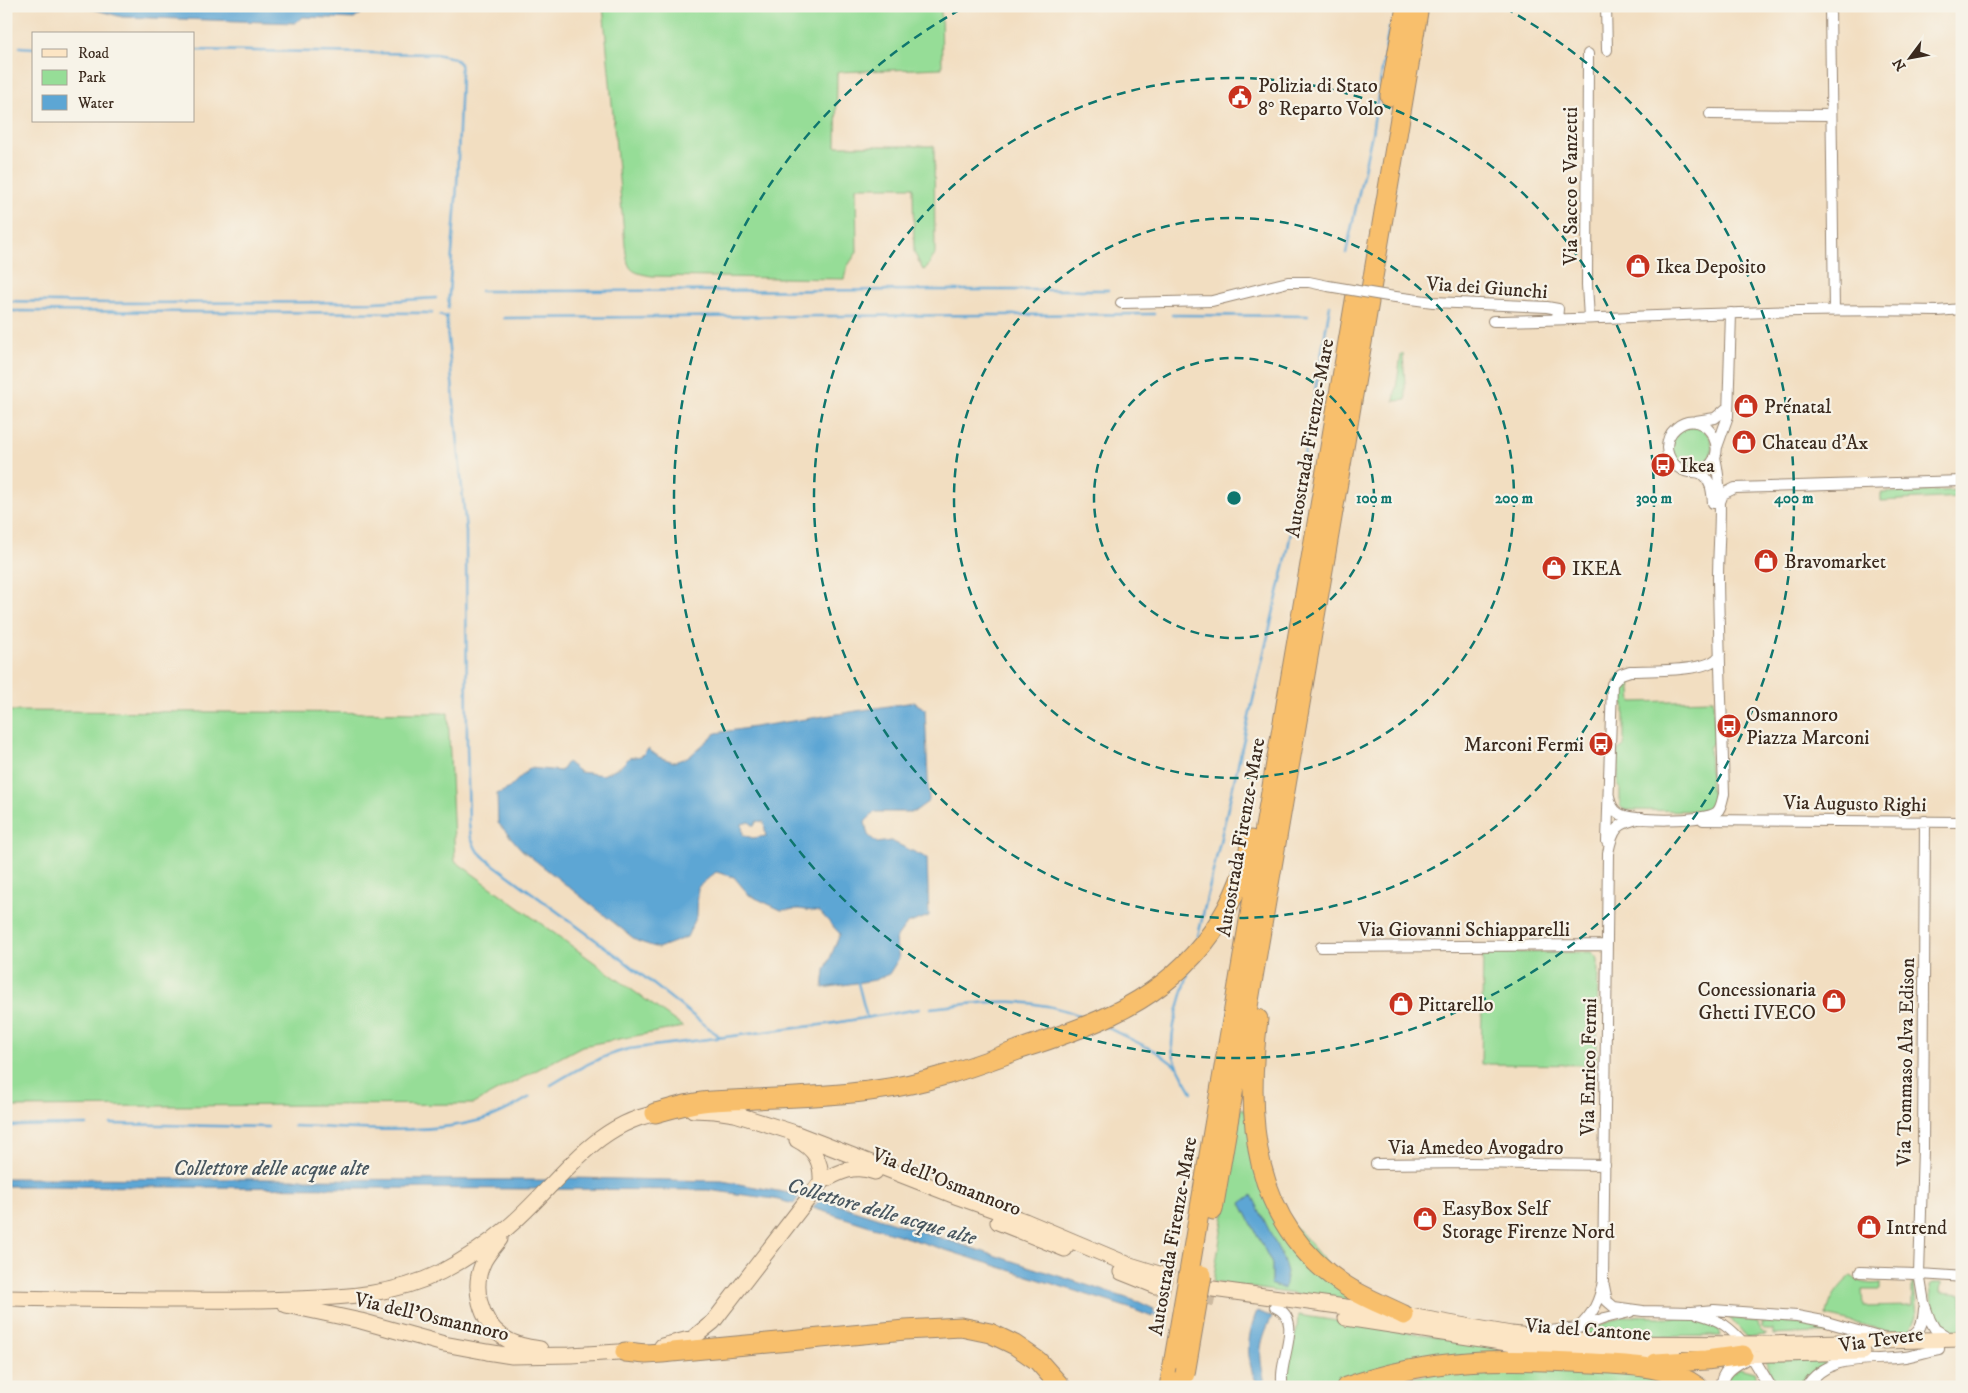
<svg xmlns="http://www.w3.org/2000/svg" width="1968" height="1393" font-family="'IM FELL DW Pica',serif">
<style>
.green{fill:#96dd97;stroke:#68845a;fill-rule:evenodd}
.water{fill:#5da6d4;stroke:#4c6879;fill-rule:evenodd}
.lines{fill:none;stroke-linecap:round;stroke-linejoin:round}
.stream{stroke:#5da6d4;stroke-width:2.5}
.secondary-tunnel{stroke:#cdbaa0;stroke-width:15;stroke-dasharray:15 8;stroke-linecap:butt}
.minor-casing{stroke:#968470;stroke-width:12}
.tertiary-casing{stroke:#968470;stroke-width:14}
.secondary-casing{stroke:#968470;stroke-width:17}
.motorway-casing{stroke:#968470;stroke-width:21}
.minor{stroke:#fff;stroke-width:10}
.tertiary{stroke:#fff;stroke-width:12}
.secondary{stroke:#fce5c4;stroke-width:15}
.motorway{stroke:#f8bf6c;stroke-width:19}
.minor-bridge-casing{stroke:#968470;stroke-width:12;stroke-linecap:butt}
.motorway-bridge-casing{stroke:#968470;stroke-width:21;stroke-linecap:butt}
.minor-bridge{stroke:#fff;stroke-width:10}
.motorway-bridge{stroke:#f8bf6c;stroke-width:19}
.ring{fill:none;stroke:#0f766e;stroke-width:2.5;stroke-dasharray:9 6}
.labels{text-anchor:middle;stroke-width:4.5;stroke-linejoin:round;paint-order:stroke}
.poi-label{font-size:20px;fill:#3b2a1e;stroke:#f7f3e8;text-anchor:start}
.street-label{font-size:20px;fill:#3b2a1e;stroke:#f7f3e8}
.water-label{font-size:21px;font-style:italic;fill:#47555e;stroke:#f7f3e8}
.centre{fill:#0f766e;stroke:#f7f3e8;stroke-width:2.5}
.ring-label{font-size:15px;text-anchor:middle;font-weight:bold;fill:#0f766e;stroke:#f7f3e8;stroke-width:4.5;stroke-linejoin:round;paint-order:stroke}
</style>
<rect width="100%" height="100%" fill="#f7f3e8"/>
<filter id="ink" filterUnits="userSpaceOnUse"><feTurbulence type="fractalNoise" baseFrequency=".02" numOctaves="2"/><feDisplacementMap in="SourceGraphic" scale="10" xChannelSelector="R" yChannelSelector="G"/><feConvolveMatrix kernelMatrix="1 2 1 2 8 2 1 2 1" color-interpolation-filters="sRGB"/></filter>
<filter id="wash" filterUnits="userSpaceOnUse"><feTurbulence type="fractalNoise" baseFrequency=".0096" numOctaves="4" result="noise"/><feDisplacementMap in="SourceGraphic" scale="20" xChannelSelector="R" yChannelSelector="G"/><feGaussianBlur stdDeviation="1.12" result="paint"/><feColorMatrix in="noise" values="0 0 0 0 0 0 0 0 0 0 0 0 0 0 0 0 0 1.4 0 .05"/><feComposite in="paint" operator="in"/></filter>
<g filter="url(#wash)">
<rect width="100%" height="100%" fill="#f2dec1"/>
<path class="green" d="M603,6h338l1,62 -105,4 -1,74h98l1,108 -8,14 -4,2 -9,-18 -1,-65h-57l1,65 -10,15 -3,12 -192,-3c-24,-4 -24,-7 -27,-31z
M1403,353l3,47 -12,1 7,-46z
M1672 447a20 20 0 1 1 40 0a20 20 0 1 1-40 0Z
M1962,490v7l-81,4v-8z
M1625,680h5l2,22 81,-2 2,39 -6,9 2,44 5,1 -1,11 -7,7 -80,-1 -5,-1 -3,-3v-19h-2v-37l6,-4v-43l-7,-1v-11z
M6,711l442,2 7,148 228,166 -101,19 -109,58 -467,3z
M1591,952l7,7 -1,106 -116,-1 2,-111z
M1241,1108l4,2 17,78 100,116 -149,-22zM1252,1196l31,63 4,13 -15,7v-15l-31,-61z
M1851,1276c10,7 17,9 29,7v7h-18l1,17 49,-1v-23l2,1 3,32 -6,13 -15,4 -69,-17c1,-16 12,-30 24,-40z
M1933,1283h8l-1,9 22,2v37c-32,-1 -29,-20 -32,-46z
M1298,1315l200,31 1,4v2l-136,24 -33,11h-44l-2,-9 13,-49z
M1624,1316l73,2 22,11 2,7 -91,1 -44,-3 -1,-3z
M1729,1317l29,5 2,9 6,4 -20,2z
M1762,1321l38,2 36,6 2,3 -65,3v-5h-8l-3,-3z
M1765,1360h70l-34,27h-25z
M1485,1364l170,9 33,14h-326z
M1739,1368l15,4 9,15h-37l2,-10z"/>
<path class="water" d="M82,6h281l-2,8 -7,5 -51,-2 -8,6 -173,-6z
M914,702l11,7 4,92 -15,11h-39l-10,10 3,13 9,8 14,-2 36,17 2,58 -22,8 -12,16 4,18 -10,16 -14,6 -52,8 2,-18 15,-36 -20,-22 -21,-3 -18,1 -32,-15 -15,-18 -18,-5 -18,15 -1,29 -10,21 -29,11 -21,-7 -115,-91 -24,-27 -1,-29 11,-5 22,-21 31,3 6,-9 13,10 23,3 18,-9 8,-8 12,-2 7,-7 11,8 15,5 15,-5 27,-24zM757,821l7,1 2,14 -13,2 -10,-3 -1,-11 7,-2 5,4z
M6,1178l539,2 24,-2 153,3 78,14 -6,9 -20,-5 -66,-9 -702,-4z
M1252,1195l31,64 4,13 -3,17 -14,-5 2,-5v-15l-31,-61z
M820,1199l319,103 15,7 -2,8 -20,-8 -319,-101z
M1257,1311l15,6c-15,29 -13,40 -6,70h-7c-14,-25 -13,-50 -2,-76z"/>
<g class="lines">
<path class="stream" d="M20,47l14,1
M194,50l241,4 19,4 6,6 1,10 -4,111 -9,123
M1346,253l26,-120 17,-106
M961,290h147
M481,291l477,-1
M6,301l103,2 265,-1 62,-4
M6,311l426,2
M440,315l7,3
M447,315v13l19,203 1,215 2,78 2,14 5,11 10,10 138,102 96,76
M1172,315l136,1
M504,318l650,-4
M1198,936l89,-382 43,-249
M1188,973c-5,22 -20,58 -15,81 4,14 12,26 19,38
M858,983l9,35
M931,1008c57,-7 100,-13 155,10
M1106,1027l51,25 20,15
M551,1085c28,-17 47,-28 78,-36l199,-25 91,-15
M111,1124l157,3
M6,1126l81,-1
M294,1126c61,2 127,10 187,-6 16,-4 34,-14 49,-23
M1151,1312l6,4 10,13"/>
</g>
</g>
<g filter="url(#ink)">
<g class="lines">
<path class="secondary-tunnel" d="M1159,1274l39,11
M1156,1286l59,13"/>
<defs>
<path id="minor" d="M1606,6l1,44
M1830,6l4,305
M1588,54l-1,231 2,33
M1710,114l120,1
M1388,296l45,6 114,5 11,2 -1,10
M1121,303l91,-2 76,-19h21l19,4
M1493,321c148,-2 296,-14 444,-10l25,-2
M1696,421l19,-3 13,-11
M1717,447l11,-31 3,-103
M1695,472c44,-9 12,-70 -19,-44 -6,5 -9,13 -9,20 1,12 10,22 22,24 5,0 10,-1 14,3 9,7 9,18 10,28
M1720,502l3,-8 12,-6 227,-7
M1609,796c1,7 3,13 9,17 12,9 87,9 99,-1 5,-5 5,-12 7,-18 -2,-72 -5,-143 -6,-215 0,-40 6,-82 -3,-122
M1703,820l259,2
M1925,821l-2,329 -4,123 5,30 6,17 5,9 16,10
M1607,842l5,-158 9,-10 9,-3c19,-1 83,2 90,-17
M1321,947l286,-2
M1376,1164l95,-1 134,2
M1860,1272c34,2 68,1 102,5
M1604,1286l3,15 7,6 7,1 22,3 49,1 22,-2 83,6 26,5 59,17
M1275,1307c31,13 1,55 8,80
M1698,1314c21,5 33,14 46,30
M1578,1328c15,-14 22,-27 25,-47l5,-428c5,-25 9,-30 34,-35
M1540,1332l38,-4 27,-10 25,-6
M1906,1338c14,-5 17,-14 18,-29
M1806,1387c22,-35 65,-25 99,-30 12,-2 23,-6 34,-8"/>
<path id="tertiary" d="M1747,1349l23,38
M1722,1387c-1,-16 14,-23 26,-30"/>
<path id="secondary" d="M693,1110l22,1 20,3 57,18 166,65 67,24 102,43 32,10
M797,1140c18,9 25,22 24,42
M998,1222l67,27
M500,1239c-5,7 -12,14 -16,22 -13,25 -4,60 19,76 11,8 24,10 37,12
M1121,1272l35,14
M1213,1289l191,26 107,19 88,9 167,1 196,-5
M6,1298c62,1 124,2 186,2 35,1 70,0 105,-1 50,-2 98,-4 144,-27 23,-12 46,-27 66,-44 51,-42 86,-108 158,-116
M286,1305l75,16 83,23 43,8 25,4 59,-1 64,-4
M1346,1318l193,30 56,5 78,1
M662,1346l31,-8 20,-16 108,-140c18,-10 33,-18 54,-10
M1736,1355l127,-3"/>
<path id="motorway" d="M1390,96l15,-84
M1371,289l48,-283
M1258,1019c-13,100 -6,204 85,265 19,13 41,21 61,31
M655,1113c15,-4 31,-9 47,-11 18,-2 36,-2 53,-3 40,-2 81,-3 121,-9 49,-6 96,-23 142,-40 32,-11 65,-21 95,-36 72,-34 123,-95 138,-174
M1213,1210l156,-908
M1189,1272l167,-977
M625,1352l21,2 16,-1 243,-23 56,-3 29,6 25,12 23,16 23,26
M1656,1363l50,-3 37,-5
M1169,1387l5,-28
M1346,1387c86,-30 157,-29 246,-24 35,2 76,2 106,24"/>
</defs>
<use href="#minor" class="minor-casing"/>
<use href="#tertiary" class="tertiary-casing"/>
<use href="#secondary" class="secondary-casing"/>
<use href="#motorway" class="motorway-casing"/>
<use href="#minor" class="minor"/>
<use href="#tertiary" class="tertiary"/>
<use href="#secondary" class="secondary"/>
<use href="#motorway" class="motorway"/>
<defs>
<path id="minor-bridge" d="M1328,286l60,10"/>
<path id="motorway-bridge" d="M1174,1359l15,-87
M1185,1374l17,-99"/>
</defs>
<use href="#minor-bridge" class="minor-bridge-casing"/>
<use href="#motorway-bridge" class="motorway-bridge-casing"/>
<use href="#minor-bridge" class="minor-bridge"/>
<use href="#motorway-bridge" class="motorway-bridge"/>
</g>
</g>
<g class="ring">
<circle cx="1234" cy="498" r="140"/>
<circle cx="1234" cy="498" r="280"/>
<circle cx="1234" cy="498" r="420"/>
<path d="M1505 8A560 560 0 1 1 963 8"/>
</g>
<defs>
<symbol id="civic-disc" viewBox="-11 -11 22 22"><circle r="9.5" fill="#c8321e" stroke="#f7f3e8"/><path d="M-.6-6.5H3V-4.5H.6V-3L4-1V1h2V6H-6V1h2V-1L-.6-3ZM-1.2 2.5V6h2.4V2.5Z" fill="#fff"/></symbol>
<symbol id="shop-disc" viewBox="-11 -11 22 22"><circle r="9.5" fill="#c8321e" stroke="#f7f3e8"/><path d="M-5-2.5h2.3a2.7 3.5 0 0 1 5.4 0H5L5.5 6h-11ZM-1.5-2.5h3a1.5 2.3 0 0 0-3 0Z" fill="#fff"/></symbol>
<symbol id="bus-disc" viewBox="-11 -11 22 22"><circle r="9.5" fill="#c8321e" stroke="#f7f3e8"/><path d="M-5-6H5V4H4V6H2V4H-2V6H-4V4H-5ZM-3.5-4V0h7V-4ZM-3.5 1.2v1.5H-2V1.2ZM2 1.2v1.5H3.5V1.2Z" fill="#fff"/></symbol>
</defs>
<g fill-rule="evenodd">
<use href="#civic-disc" x="1226" y="83" width="28" height="28"/>
<use href="#shop-disc" x="1624" y="252" width="28" height="28"/>
<use href="#shop-disc" x="1732" y="392" width="28" height="28"/>
<use href="#shop-disc" x="1730" y="428" width="28" height="28"/>
<use href="#bus-disc" x="1649" y="451" width="28" height="28"/>
<use href="#shop-disc" x="1752" y="547" width="28" height="28"/>
<use href="#shop-disc" x="1540" y="554" width="28" height="28"/>
<use href="#bus-disc" x="1715" y="712" width="28" height="28"/>
<use href="#bus-disc" x="1587" y="730" width="28" height="28"/>
<use href="#shop-disc" x="1820" y="987" width="28" height="28"/>
<use href="#shop-disc" x="1387" y="990" width="28" height="28"/>
<use href="#shop-disc" x="1411" y="1205" width="28" height="28"/>
<use href="#shop-disc" x="1855" y="1213" width="28" height="28"/>
</g>
<g class="labels">
<g class="poi-label">
<text x="1258" y="92">Polizia di Stato<tspan x="1258" dy="23">8° Reparto Volo</tspan></text>
<text x="1656" y="273">Ikea Deposito</text>
<text x="1764" y="413">Prénatal</text>
<text x="1762" y="449">Chateau d'Ax</text>
<text x="1680" y="472">Ikea</text>
<text x="1784" y="568">Bravomarket</text>
<text x="1572" y="575">IKEA</text>
<text x="1746" y="721">Osmannoro<tspan x="1746" dy="23">Piazza Marconi</tspan></text>
<text x="1584" y="751" text-anchor="end">Marconi Fermi</text>
<text x="1816" y="996" text-anchor="end">Concessionaria<tspan x="1816" dy="23">Ghetti IVECO</tspan></text>
<text x="1418" y="1011">Pittarello</text>
<text x="1442" y="1215">EasyBox Self<tspan x="1442" dy="23">Storage Firenze Nord</tspan></text>
<text x="1886" y="1234">Intrend</text>
</g>
<g class="street-label">
<text transform="translate(1570 186) rotate(-90)" y="7">Via Sacco e Vanzetti</text>
<text transform="translate(1487 287) rotate(4)" y="7">Via dei Giunchi</text>
<text transform="translate(1309 438) rotate(-80)" y="7">Autostrada Firenze-Mare</text>
<text transform="translate(1855 803) rotate(1)" y="7">Via Augusto Righi</text>
<text transform="translate(1240 837) rotate(-80)" y="7">Autostrada Firenze-Mare</text>
<text x="1464" y="936">Via Giovanni Schiapparelli</text>
<text transform="translate(1905 1062) rotate(-89)" y="7">Via Tommaso Alva Edison</text>
<text transform="translate(1588 1067) rotate(-89)" y="7">Via Enrico Fermi</text>
<text x="1476" y="1154">Via Amedeo Avogadro</text>
<text transform="translate(947 1181) rotate(21)" y="7">Via dell'Osmannoro</text>
<text transform="translate(1172 1236) rotate(-80)" y="7">Autostrada Firenze-Mare</text>
<text transform="translate(432 1316) rotate(13)" y="7">Via dell'Osmannoro</text>
<text transform="translate(1588 1329) rotate(4)" y="7">Via del Cantone</text>
<text transform="translate(1881 1339) rotate(-8)" y="7">Via Tevere</text>
</g>
<g class="water-label">
<text x="271" y="1175">Collettore delle acque alte</text>
<text transform="translate(882 1211) rotate(16)" y="7">Collettore delle acque alte</text>
</g>
</g>
<circle cx="1234" cy="498" r="8" class="centre"/>
<g class="ring-label">
<text x="1374" y="503">100 m</text>
<text x="1514" y="503">200 m</text>
<text x="1654" y="503">300 m</text>
<text x="1794" y="503">400 m</text>
</g>
<rect width="1968" height="1393" fill="none" stroke="#f7f3e8" stroke-width="25"/>
<rect x="32" y="32" width="162" height="90" fill="#f7f3e8" stroke="#aca397"/>
<rect x="42" y="49" width="25" height="8" fill="#fce5c4" stroke="#aca397"/>
<text x="78" y="58" font-size="15" fill="#3b2a1e">Road</text>
<rect x="42" y="70" width="25" height="15" fill="#96dd97" stroke="#aca397"/>
<text x="78" y="82" font-size="15" fill="#3b2a1e">Park</text>
<rect x="42" y="95" width="25" height="15" fill="#5da6d4" stroke="#aca397"/>
<text x="78" y="108" font-size="15" fill="#3b2a1e">Water</text>
<g transform="translate(1910 58) rotate(238)" stroke="#f7f3e8" stroke-width="4" paint-order="stroke">
<path d="M0-4L9 19L0 12L-9 19Z" fill="#3b2a1e"/>
<text y="-8" font-size="14" font-weight="bold" text-anchor="middle" fill="#3b2a1e">N</text>
</g>
</svg>
